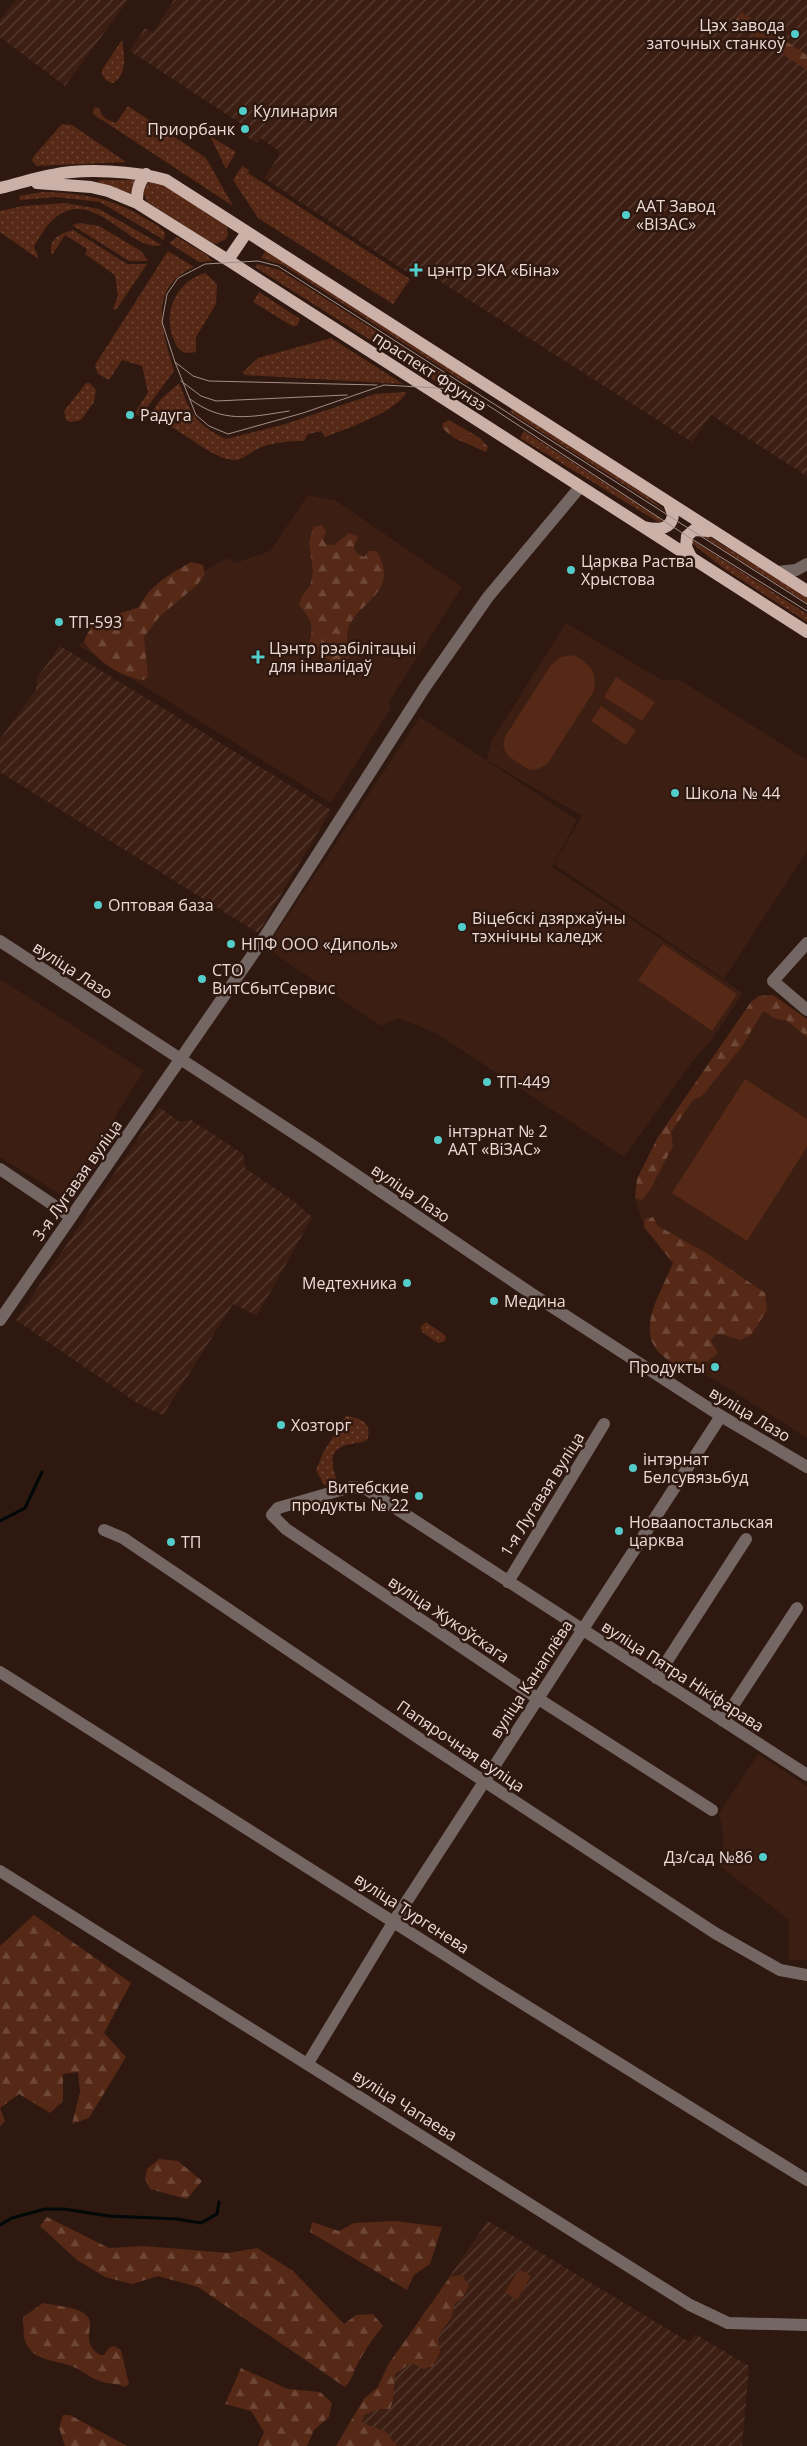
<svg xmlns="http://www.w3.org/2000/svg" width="807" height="2446" font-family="'Open Sans',sans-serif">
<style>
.built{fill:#3c1e13}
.industrial{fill:url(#industrial-furrows)}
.grass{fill:url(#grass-dots)}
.forest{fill:url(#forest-firs)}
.garden{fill:#562816}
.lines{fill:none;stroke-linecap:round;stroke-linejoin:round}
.stream{stroke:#010808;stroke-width:3}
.minor{stroke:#746763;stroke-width:12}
.major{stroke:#cbb1a7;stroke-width:12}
.tram{stroke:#a28f88;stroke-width:1}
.poi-dot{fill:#53cdc9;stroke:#2f1810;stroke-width:2}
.labels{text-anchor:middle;stroke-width:5;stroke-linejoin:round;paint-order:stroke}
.poi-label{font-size:16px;fill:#ecdbd5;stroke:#2f1810;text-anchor:start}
.street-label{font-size:16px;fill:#ecdbd5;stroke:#2f1810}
</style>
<defs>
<pattern id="industrial-furrows" width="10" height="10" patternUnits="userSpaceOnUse" patternTransform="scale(1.25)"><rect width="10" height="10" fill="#3c1e13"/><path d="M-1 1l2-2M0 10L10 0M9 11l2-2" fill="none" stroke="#583e34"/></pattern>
<pattern id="grass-dots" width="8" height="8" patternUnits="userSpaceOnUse" patternTransform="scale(1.25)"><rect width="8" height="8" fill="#562816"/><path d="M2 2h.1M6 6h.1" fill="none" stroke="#6e4737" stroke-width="1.8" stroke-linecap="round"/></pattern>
<pattern id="forest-firs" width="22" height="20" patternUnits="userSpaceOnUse" patternTransform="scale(1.25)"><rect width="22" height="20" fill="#562816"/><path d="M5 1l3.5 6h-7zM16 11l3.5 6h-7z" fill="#6e4737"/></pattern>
</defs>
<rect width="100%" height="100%" fill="#2f1810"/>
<path class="built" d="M308,495l27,5 127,87 -53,83 -20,32 2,6 -60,95 -253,-158 149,-87 8,5 35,-12z
M566,623l96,57h18l127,80v91l-83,128 -170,-115 28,-48 -95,-56 5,-20z
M420,717l157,103 -25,47 191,126 -31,46 -20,23 -68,95 -188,-124 -38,-15 -17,8 -115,-78z
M0,979l144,92 -28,44 -11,28 4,3 -25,38 -12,7 -4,6h-4l-64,-40z
M773,995l34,24v419l-90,-57 -38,-17 -28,-21 -1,-26 23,-54 -29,-36 -9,-29 2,-19 21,-42 93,-135 8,-6z
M758,1754l49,32v174h-18v-40l-73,-57 7,-12v-18l-4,-20z"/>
<path class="industrial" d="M16,0h112l-63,86 -65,-49v-17z
M174,0h633v476l-96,-61 -19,27 -273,-174 -6,8 -149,-98 15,-22 -1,-6 -18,-12 -3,5 -18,-11 4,-7 -113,-74 15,-23 8,5z
M60,646l271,164 -73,123 -258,-161v-33l36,-49 1,-12z
M159,1107l21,15 11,-2 52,34 2,14 47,32 20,17 -55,99 -24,-12 -70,111 -26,-12 -121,-83z
M488,2221l201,121 6,-8 54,32 -7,80h-406l28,-47 14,-12 10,-22z"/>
<path class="grass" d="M122,40c2,15 6,34 -9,43 -7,-2 -11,-5 -11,-13z
M128,106l78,52 27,48 -140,-92 1,-7 6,2c1,9 9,12 16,14z
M62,124l10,1 54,37 -90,4 -4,-6 2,-4z
M210,136l26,16 -10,17z
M242,166l7,4 -1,3 162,106 -17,25 -135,-86 -25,-38z
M98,180h38l-4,14 -34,-12z
M152,181l7,1 68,44 1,8 -2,5 -10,5 -7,-3 -62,-39 -4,-12 5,-7z
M43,192c38,1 70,6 103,27 7,4 14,7 19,14l-1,7 -64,-38 -44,-5 -36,3 -1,-4z
M65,203l34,6 63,36c-35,12 -82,-88 -128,2l4,9 -1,2 -37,-26v-21l23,-5z
M80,223l19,3 42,25 7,10h-19l-57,-36z
M73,230l54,34h20l-31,46 -3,-1 5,-13 -3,-21 -30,-21 2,-5 -22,-14 -13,20c-5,-16 8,-21 21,-25z
M177,237l30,18 5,6 -13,1 -30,-19z
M266,250l204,130 -3,4 -184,-119 -22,-7z
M168,251l26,16c-48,21 -31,66 -20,104l-34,46 -5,-4 13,-21 -6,-26 -20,-6 -13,20 -11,-6 -3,-9z
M257,264l23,6 181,115 -23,-2 -183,-116z
M205,273l12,11 -1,20 -20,33v15l-11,1c-8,-4 -10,-9 -13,-18 -8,-26 6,-54 33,-62z
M259,292l41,27 -3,7h-5l-39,-24z
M331,338l72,46 -159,-9 -1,-3 15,-14z
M86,383h4l6,7 -2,12 -13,18 -11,2 -4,-2 -2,-9z
M179,383c12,31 16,41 47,56l56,-14 93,-31 32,-2c-11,20 -61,37 -82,45l-3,-6 -14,3 -4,7c-15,0 -29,1 -42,6 -9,3 -18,13 -28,13 -22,0 -58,-36 -85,-44l12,-17z
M512,409l134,86 21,17 -157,-100z
M524,431l138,89 -2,3 -140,-85z
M698,533h5l104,64v6z
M689,538l118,76v8l-84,-54 -34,-27z
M426,1322l20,14 -1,5 -7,2 -16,-11 -1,-6z
M346,1416c15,2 27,7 21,24 -6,3 -9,2 -16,4 -24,4 -20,19 -14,37l-4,5 -9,-1 -8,-15 8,-19z"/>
<path class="forest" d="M741,12l66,43v15l-73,-47z
M449,420l31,18 8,9 -2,5 -32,-14 -12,-10 1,-5z
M322,525l4,7 -3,8 4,5h7l15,-12 9,3 -4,11 2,6 8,4 5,-6h8c2,6 6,12 7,18 4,30 -36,39 -37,67 0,6 3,14 4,20l-13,10 -26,-17 -3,-7c6,-17 1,-24 -10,-37l3,-9 8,-10 3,-14 -4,-29 4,-16z
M191,562l12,3 2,9 -8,11 -37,31 -16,21 4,40 -5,3c-25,-4 -44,-18 -59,-38 9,-28 33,-26 55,-35 12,-23 30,-32 52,-45z
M773,995l34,24v18l-21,-17c-12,1 -14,-5 -23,-9l-20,34 -41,51 -9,4 -22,32 2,14 -23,44 -8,10 -7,-2 2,-19 21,-42 93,-135 8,-6z
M653,1217l5,9 50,28 57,39 2,17 -16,25 -11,5 -19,-6 -6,1 -4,6 7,12 -13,10 -6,8c-11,3 -18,-3 -28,-9 -42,-25 -11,-66 2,-99l-29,-36 1,-8z
M34,1915l97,68 -27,50 22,24 -37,61 -17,6 8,-32 -2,-20 -15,2v27l-13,12 -31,-19 -19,14 5,13 -5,5v-180z
M159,2159l19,2 24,20 -15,18 -37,-10 -5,-10 2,-10z
M47,2217l62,31 35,-2 84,7 29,-5 36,23 51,53 12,-9 17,-1 10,12c-10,12 -18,24 -25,37 -5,9 -5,16 -13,24l-147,-100 -40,-11 -26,8 -27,-7 -28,-17 -37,-34z
M395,2221l47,6 -12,37 -16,11 -7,15 -97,-58 2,-10 27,9 15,-8z
M462,2275l7,11 -7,13 -7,4 -4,15 -13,18 2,16 -7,14 -9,3 -13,-6 -16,11 -2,26 -3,9h-11l-15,6 -2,8 23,8 12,15h-61l28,-47 14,-12 10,-22 62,-88z
M43,2303c13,3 31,3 42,11 14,11 -8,26 15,41h4l5,-7 5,-2 7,4 8,34 -4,3c-11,-5 -16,-2 -25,-6 -9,-3 -15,-8 -24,-13 -16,-8 -37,-5 -48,-21 -6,-8 -4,-20 -5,-30z
M241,2368l47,21 32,3 12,11 -3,14 -15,13 -7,16h-49l6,-14 -13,-21 -26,-7z
M63,2415h7l57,31h-62l-6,-18z"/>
<path class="garden" d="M574,655c17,11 23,15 20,36l-46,72 -10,6 -9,1 -21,-14 -5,-11 3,-10 45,-70 10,-8z
M616,677l39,25 -13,19 -38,-24z
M601,706l35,24 -10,15 -35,-24z
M663,944l74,50 -25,37 -74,-51z
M745,1079l62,40v28l-60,94 -75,-48z
M519,2269l12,7 -14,24 -12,-8z"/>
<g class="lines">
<path class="stream" d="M0,1521l25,-13 17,-36
M0,2225l12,-7 33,-9h19l45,7 68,3 24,4 16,-9 2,-12"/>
<path class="minor" d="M778,572l18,-2 11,-6
M0,941l318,208 211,143 192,124 86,51
M807,943l-34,38 34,29
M0,1169l71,48
M0,1320l262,-379 163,-254 63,-90 92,-110
M104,1530l19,8 297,201 295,194 65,37 27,5
M508,1582l96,-158
M0,1672l491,312 316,196
M656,1678l90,-139
M723,1721l74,-113
M712,1810l-175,-112 -251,-169 -14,-14 6,-7 73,-21 15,2 441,286
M0,1871l690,434 38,18 79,2
M308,2063l86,-142 327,-505"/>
<path class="major" d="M37,183l54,4 17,4 29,12 94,59 576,370
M0,188c17,-4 35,-10 52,-13 32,-7 83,-4 114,5l641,411
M137,203c0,-12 1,-19 9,-29
M228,260l19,-28
M644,527c12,3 28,4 29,-13l-4,-11
M692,559l-6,-12 1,-11 7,-6 15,1"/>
<path class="tram" d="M175,362l18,14 16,5 168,4
M181,381l20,15 15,5 131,-6
M190,399c33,25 61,18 99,12
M807,604l-529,-338 -20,-5 -53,3 -27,14 -11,16 -5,28 13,40 21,53 13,11 19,8 75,-21 81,-28 71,4 31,15 201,132 120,75"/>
</g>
<g class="poi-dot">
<circle cx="795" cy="34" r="5"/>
<circle cx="243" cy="111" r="5"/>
<circle cx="245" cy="129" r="5"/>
<circle cx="626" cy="215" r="5"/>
<path d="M413.5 262.5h5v5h5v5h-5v5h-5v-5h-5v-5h5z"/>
<circle cx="130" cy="415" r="5"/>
<circle cx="571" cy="570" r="5"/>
<circle cx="59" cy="622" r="5"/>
<path d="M255.5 649.5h5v5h5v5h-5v5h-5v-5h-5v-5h5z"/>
<circle cx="675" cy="793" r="5"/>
<circle cx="98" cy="905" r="5"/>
<circle cx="462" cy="927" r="5"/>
<circle cx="231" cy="944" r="5"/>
<circle cx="202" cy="979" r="5"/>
<circle cx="487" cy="1082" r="5"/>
<circle cx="438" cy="1140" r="5"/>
<circle cx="407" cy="1283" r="5"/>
<circle cx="494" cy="1301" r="5"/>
<circle cx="715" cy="1367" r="5"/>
<circle cx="281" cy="1425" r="5"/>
<circle cx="633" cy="1468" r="5"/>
<circle cx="419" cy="1496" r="5"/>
<circle cx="619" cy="1531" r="5"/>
<circle cx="171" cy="1542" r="5"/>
<circle cx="763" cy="1857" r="5"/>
</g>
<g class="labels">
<g class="poi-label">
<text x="785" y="31" text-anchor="end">Цэх завода<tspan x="785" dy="18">заточных станкоў</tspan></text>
<text x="253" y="117">Кулинария</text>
<text x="235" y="135" text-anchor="end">Приорбанк</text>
<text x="636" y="212">ААТ Завод<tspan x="636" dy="18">«ВІЗАС»</tspan></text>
<text x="427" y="276">цэнтр ЭКА «Біна»</text>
<text x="140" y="421">Радуга</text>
<text x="581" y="567">Царква Раства<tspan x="581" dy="18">Хрыстова</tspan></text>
<text x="69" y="628">ТП-593</text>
<text x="269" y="654">Цэнтр рэабілітацыі<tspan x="269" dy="18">для інвалідаў</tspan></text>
<text x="685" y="799">Школа № 44</text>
<text x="108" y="911">Оптовая база</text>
<text x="472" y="924">Віцебскі дзяржаўны<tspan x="472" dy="18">тэхнічны каледж</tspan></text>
<text x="241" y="950">НПФ ООО «Диполь»</text>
<text x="212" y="976">СТО<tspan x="212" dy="18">ВитСбытСервис</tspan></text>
<text x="497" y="1088">ТП-449</text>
<text x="448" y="1137">інтэрнат № 2<tspan x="448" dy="18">ААТ «ВіЗАС»</tspan></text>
<text x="397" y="1289" text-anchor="end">Медтехника</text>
<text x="504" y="1307">Медина</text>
<text x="705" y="1373" text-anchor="end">Продукты</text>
<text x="291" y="1431">Хозторг</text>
<text x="643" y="1465">інтэрнат<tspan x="643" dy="18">Белсувязьбуд</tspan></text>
<text x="409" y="1493" text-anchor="end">Витебские<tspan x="409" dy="18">продукты № 22</tspan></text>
<text x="629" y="1528">Новаапостальская<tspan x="629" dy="18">царква</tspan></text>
<text x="181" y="1548">ТП</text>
<text x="753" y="1863" text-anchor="end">Дз/сад №86</text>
</g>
<g class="street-label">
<text transform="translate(430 371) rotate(33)" y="6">праспект Фрунзэ</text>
<text transform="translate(73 970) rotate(33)" y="6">вуліца Лазо</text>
<text transform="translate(77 1180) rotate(-55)" y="6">3-я Лугавая вуліца</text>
<text transform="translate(411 1193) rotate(34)" y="6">вуліца Лазо</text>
<text transform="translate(750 1414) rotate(31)" y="6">вуліца Лазо</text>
<text transform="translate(542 1494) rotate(-58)" y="6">1-я Лугавая вуліца</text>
<text transform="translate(449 1619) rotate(34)" y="6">вуліца Жукоўскага</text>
<text transform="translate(683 1676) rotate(33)" y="6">вуліца Пятра Нікіфарава</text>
<text transform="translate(531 1679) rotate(-57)" y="6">вуліца Канаплёва</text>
<text transform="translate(461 1746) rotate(34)" y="6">Папярочная вуліца</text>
<text transform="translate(412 1913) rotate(33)" y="6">вуліца Тургенева</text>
<text transform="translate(405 2105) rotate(32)" y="6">вуліца Чапаева</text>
</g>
</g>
</svg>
